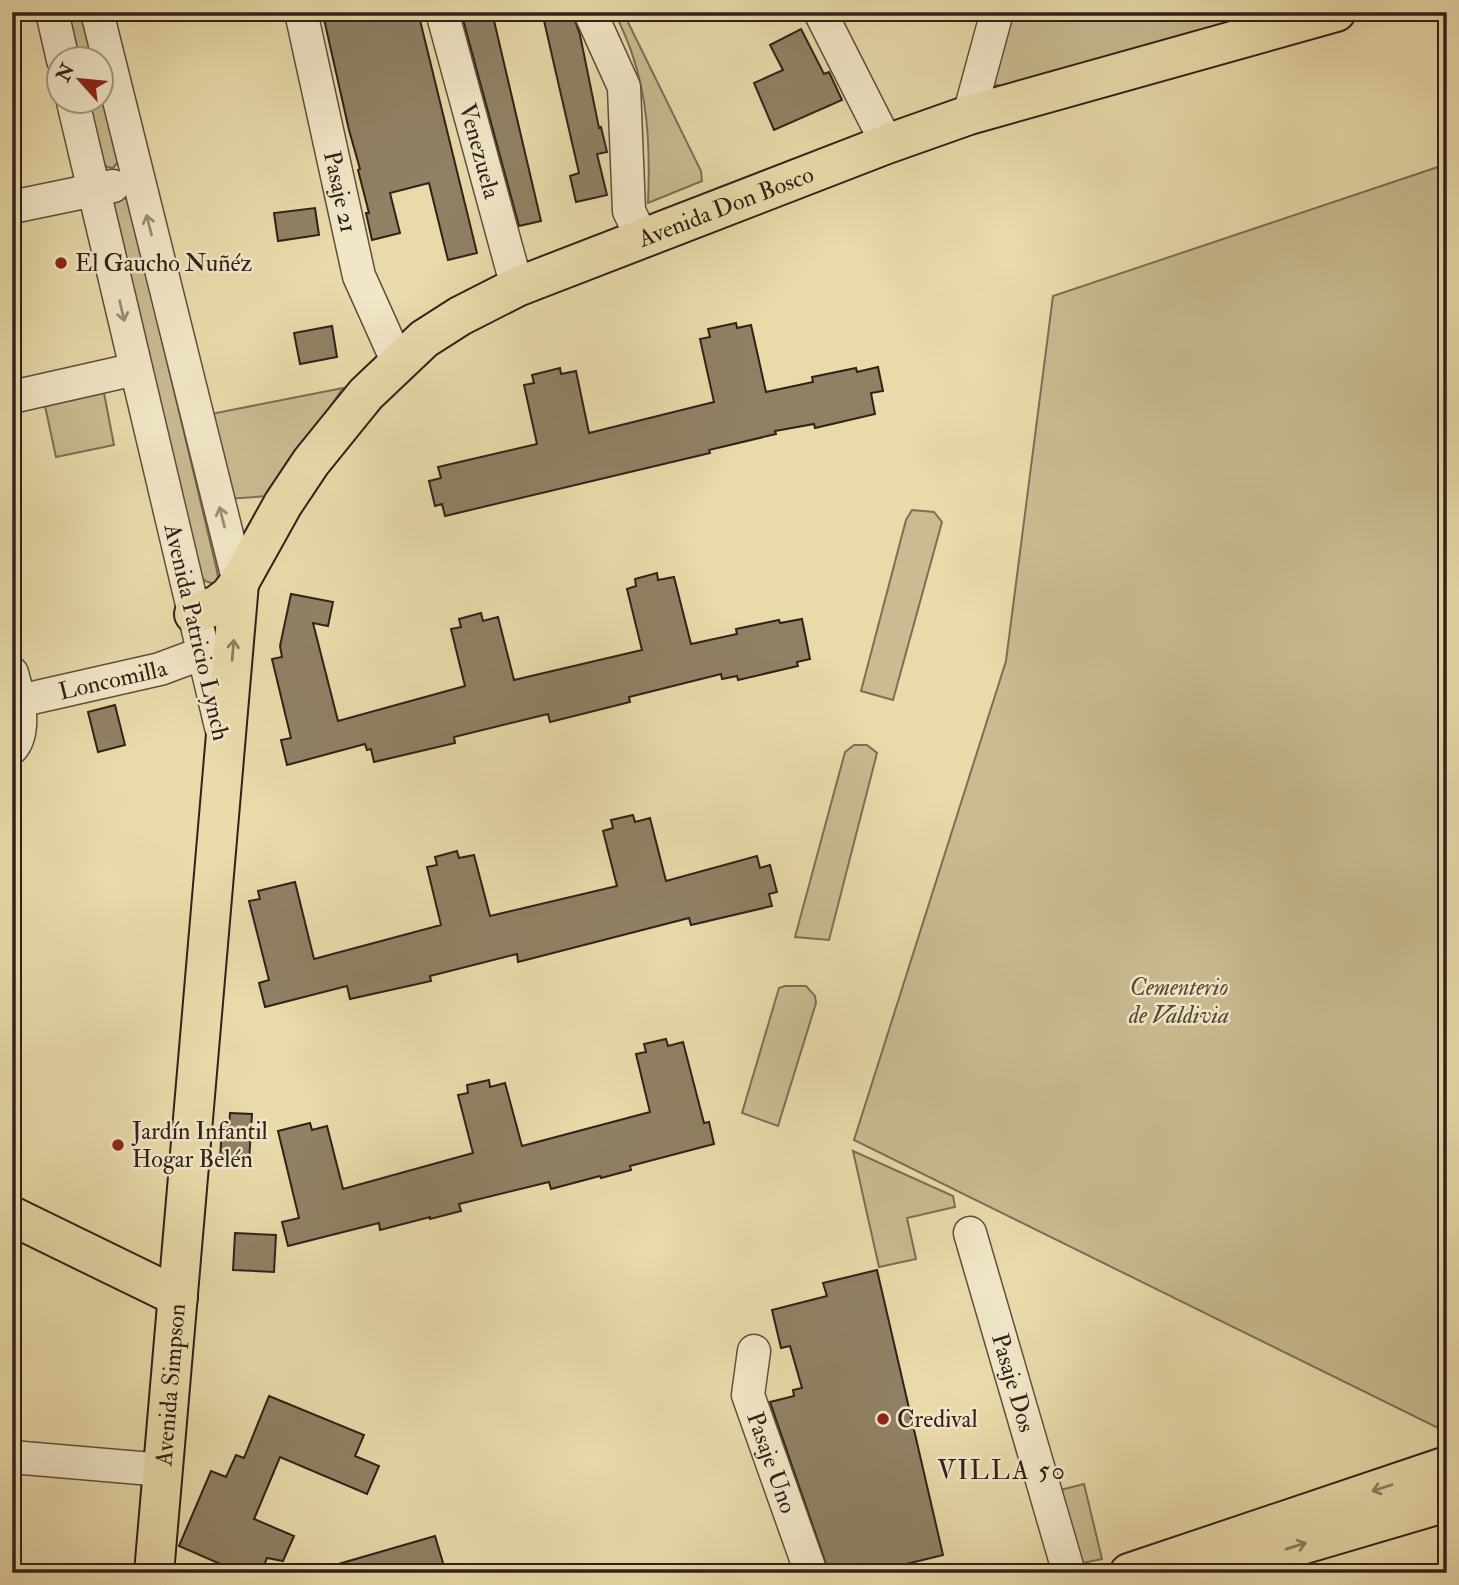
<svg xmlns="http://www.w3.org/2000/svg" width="1459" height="1585" font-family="'IM FELL Double Pica',serif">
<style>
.green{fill:#cabb92;stroke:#7d6e56;stroke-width:2}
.building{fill:#908165;stroke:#30211a;stroke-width:2}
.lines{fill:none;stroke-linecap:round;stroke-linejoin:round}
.minor-casing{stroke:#5e4f3e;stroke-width:35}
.major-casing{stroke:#30211a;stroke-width:42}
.highway-casing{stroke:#30211a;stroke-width:42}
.minor{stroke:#f1e7c8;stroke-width:32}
.major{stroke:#e9daaa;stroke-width:38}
.highway{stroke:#e9daaa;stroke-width:38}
.oneway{stroke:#9a8e7a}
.oneway2{stroke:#8c7e62}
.poi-dot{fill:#8f2418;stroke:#f1e7c8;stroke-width:2.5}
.labels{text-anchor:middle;stroke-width:5;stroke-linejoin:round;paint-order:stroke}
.street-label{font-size:24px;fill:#30211a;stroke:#f1e7c8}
.poi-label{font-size:24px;fill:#30211a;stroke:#f1e7c8;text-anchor:start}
.park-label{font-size:24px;font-style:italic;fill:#564838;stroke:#f1e7c8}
.neighbourhood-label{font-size:26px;letter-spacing:2px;fill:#30211a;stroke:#f1e7c8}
</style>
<rect width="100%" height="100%" fill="#e9daaa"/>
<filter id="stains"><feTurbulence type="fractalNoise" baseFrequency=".00286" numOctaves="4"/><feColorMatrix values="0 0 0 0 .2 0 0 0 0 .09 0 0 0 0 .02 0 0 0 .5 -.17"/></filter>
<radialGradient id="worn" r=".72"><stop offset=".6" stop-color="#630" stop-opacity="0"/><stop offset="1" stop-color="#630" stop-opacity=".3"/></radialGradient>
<path class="green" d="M66,12h19l11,47h-19z
M614,12h9l78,159 1,10 -54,22c3,-68 -1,-129 -34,-191z
M1010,12h240l-4,5 -239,71 -13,-4 1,-14z
M102,83l17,74 -1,5 -5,6 -6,-1 -6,-8 -13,-57h14z
M1447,164v1260l-11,3 -582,-287 152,-479 47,-365z
M123,196l6,6 88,369 1,7 -4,6 -9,-3 -6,-7 -86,-367 2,-9z
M343,388l-74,108 -43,3 -15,-85z
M104,393l10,52 -58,12 -11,-51z
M912,510l22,2 8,10 -49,178 -32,-9 45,-171z
M854,745h13l10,8 -48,187 -34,-3 50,-185z
M785,986h21l9,10 1,7 -38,123 -36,-13 37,-125z
M853,1151l100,45 2,11 -48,11 9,41 -37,8z
M1084,1484l18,75 -19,4 -6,-3 -17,-70z"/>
<path class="building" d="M348,12h70l59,241 -29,7 -19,-77 -39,10 10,40 -28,7 -6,-27h3l-11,-43 2,-1 -11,-39 -25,-111z
M461,12h31l49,209 -22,5z
M542,12h30l8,23 19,93 2,-1 6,25 -10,2 10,41 -31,7 -6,-26 9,-3z
M801,29l23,45 5,-2 13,28 -68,30 -20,-47 29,-13 -13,-25z
M315,208l4,27 -41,6 -4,-28z
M736,323l1,5 14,-3 15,67 47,-10 -1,-5 44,-9 1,4 21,-5 5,24 -12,2 4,21 -60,14 -1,-4 -39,7 1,3 -67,16 1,3 -265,63 -3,-12 -7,2 -6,-25 12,-3 -3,-11 99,-23 -13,-59 10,-2 -2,-8 28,-7 1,6 15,-3 13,62 125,-31 -14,-63 10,-2 -2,-8z
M332,326l5,31 -37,7 -6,-31z
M657,573l1,7 16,-3 17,67 46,-10 -1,-5 43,-9 1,3 22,-4 8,40 -13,3 1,4 -60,14 -1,-4 -15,3 -1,-5 -92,23 1,5 -80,20 -2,-8 -94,23 1,6 -81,19 -3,-13 -4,1 -2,-6 -78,21 -6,-25 10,-2 -19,-79 10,-2 -2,-11 11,-52 42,8 -5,24 -15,-3 25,98 127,-35 -14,-57 10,-2 -2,-8 22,-6 2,8 15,-4 16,63 128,-30 -15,-61 9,-3 -1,-7z
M115,705l10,40 -27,7 -10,-40z
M633,815l2,7 15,-4 16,63 91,-25 3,12 10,-3 7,27 -8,2 3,12 -81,19 -2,-7 -171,44 -1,-8 -87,22 1,5 -81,18 -3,-13 -82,21 -6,-24 10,-3 -20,-79 11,-2 -2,-8 37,-9 19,77 127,-34 -14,-58 10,-2 -2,-8 22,-6 2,7 15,-3 16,61 127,-30 -14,-55 10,-3 -2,-8z
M666,1039l2,7 15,-4 21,81 5,-1 5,22 -84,22 1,4 -30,8 -1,-2 -49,13 -2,-7 -90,22 2,7 -31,8v-2l-50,13 -1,-7 -91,23 -6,-24 17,-4 -21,-87 32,-8 2,7 15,-4 16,63 130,-36 -15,-58 10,-2 -1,-8 22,-5 1,7 15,-4 17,63 128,-34 -14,-58 10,-2 -2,-8z
M230,1113l22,1 -3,47 -29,-2 2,-32 7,1z
M235,1233l41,2 -2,37 -41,-2z
M877,1270l66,285 -73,18h-41l-59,-171 24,-6 -1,-6 9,-2 -12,-42 -9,2 -9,-38 55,-14 -4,-13z
M269,1396l95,39 -9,21 24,10 -12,28 -87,-37 -26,62 40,17 -11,25 -16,-3 -6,15h-20l-62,-27 32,-75 15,6 10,-22 8,3z
M435,1536l11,37h-117l-1,-6z"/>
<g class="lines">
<defs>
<g id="minor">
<path d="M52,12l11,48"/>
<path d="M97,12l142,571"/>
<path id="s1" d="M301,12l58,264 39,87"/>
<path id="s2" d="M442,12l75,275"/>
<path d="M590,12l34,75 5,124 13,27"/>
<path d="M820,12l67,132"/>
<path d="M73,102l148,625"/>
<path d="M969,115l28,-103"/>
<path d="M12,207l101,-21"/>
<path d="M12,397l124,-28"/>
<path d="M12,673c6,20 15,58 0,75"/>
<path id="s3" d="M19,701l141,-32 43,-16"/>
<path id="s4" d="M970,1233l99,340"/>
<path id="s5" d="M754,1351l-6,44 63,178"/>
<path d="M12,1457l151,13"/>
</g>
<g id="major">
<path id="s6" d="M194,614l23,-9 12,-9 10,-13 44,-79 28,-42 55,-68 58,-55 36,-23 57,-29 370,-143 82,-29 367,-103"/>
<path d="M12,1216l166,81"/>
<path id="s7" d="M154,1573l85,-990"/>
</g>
<path id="highway" d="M1216,1570l231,-68
M1129,1573l318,-107"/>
</defs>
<use href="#minor" class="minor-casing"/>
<use href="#major" class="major-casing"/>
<use href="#highway" class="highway-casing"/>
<use href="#minor" class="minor"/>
<use href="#major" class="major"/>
<use href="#highway" class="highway"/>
</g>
<defs><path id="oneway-shaft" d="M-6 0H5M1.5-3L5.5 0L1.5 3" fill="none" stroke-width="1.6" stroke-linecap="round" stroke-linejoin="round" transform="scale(1.75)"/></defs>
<g class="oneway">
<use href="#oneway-shaft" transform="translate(149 225) rotate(-104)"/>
<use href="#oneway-shaft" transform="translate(122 311) rotate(77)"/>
<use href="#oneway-shaft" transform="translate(222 517) rotate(-104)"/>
</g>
<g class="oneway2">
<use href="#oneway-shaft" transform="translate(233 650) rotate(-85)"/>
<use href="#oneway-shaft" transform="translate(1382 1488) rotate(162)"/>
<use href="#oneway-shaft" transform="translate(1296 1546) rotate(-17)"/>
</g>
<g class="poi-dot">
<circle cx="61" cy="263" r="7"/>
<circle cx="118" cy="1145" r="7"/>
<circle cx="883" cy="1419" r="7"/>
</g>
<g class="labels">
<g class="street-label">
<text dy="8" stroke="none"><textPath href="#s2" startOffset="144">Venezuela</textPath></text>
<text dy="8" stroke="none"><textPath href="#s1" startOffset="184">Pasaje 21</textPath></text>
<text dy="8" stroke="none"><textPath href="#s6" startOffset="695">Avenida Don Bosco</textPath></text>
<text transform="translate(197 632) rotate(77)" y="8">Avenida Patricio Lynch</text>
<text dy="8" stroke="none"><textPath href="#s3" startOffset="96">Loncomilla</textPath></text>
<text dy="8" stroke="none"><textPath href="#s4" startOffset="156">Pasaje Dos</textPath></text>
<text dy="8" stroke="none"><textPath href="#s7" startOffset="189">Avenida Simpson</textPath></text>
<text dy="8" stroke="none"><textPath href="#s5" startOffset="116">Pasaje Uno</textPath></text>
</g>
<g class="poi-label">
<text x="75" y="271">El Gaucho Nuñéz</text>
<text x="132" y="1139">Jardín Infantil<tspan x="132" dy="28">Hogar Belén</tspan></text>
<text x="897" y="1427">Credival</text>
</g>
<g class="park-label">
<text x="1179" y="995">Cementerio<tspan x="1179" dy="28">de Valdivia</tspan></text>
</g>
<g class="neighbourhood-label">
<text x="1002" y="1479">VILLA 50</text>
</g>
</g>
<rect width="1459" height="1585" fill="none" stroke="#e9daaa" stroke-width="42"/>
<rect x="14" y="14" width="1431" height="1557" fill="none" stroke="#30211a" stroke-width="3.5"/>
<rect x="21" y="21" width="1417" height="1543" fill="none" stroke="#30211a" stroke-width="2"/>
<g transform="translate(80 80) rotate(297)"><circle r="33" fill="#f1e7c8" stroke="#a49882" stroke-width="2"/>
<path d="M0-5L12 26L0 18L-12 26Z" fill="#8f2418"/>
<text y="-10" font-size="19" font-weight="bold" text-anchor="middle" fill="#30211a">N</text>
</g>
<rect width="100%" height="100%" filter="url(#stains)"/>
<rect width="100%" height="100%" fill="url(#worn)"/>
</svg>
